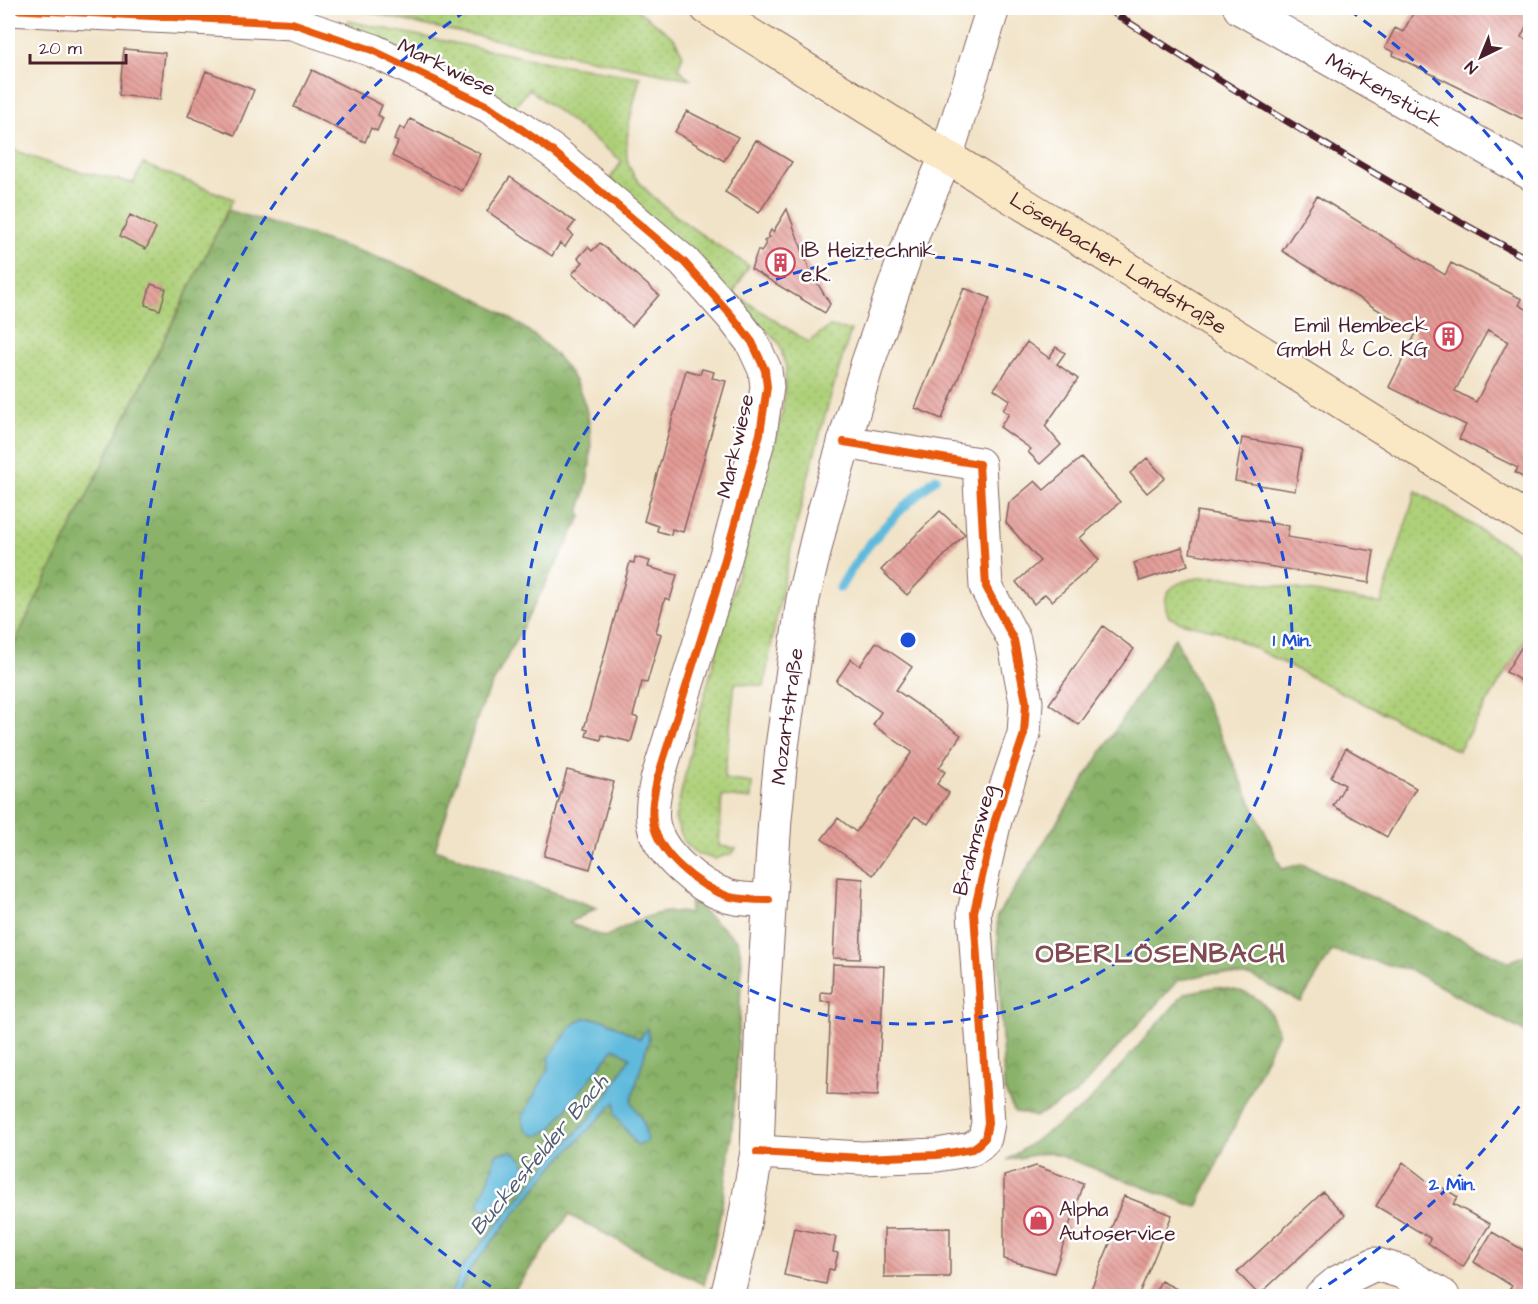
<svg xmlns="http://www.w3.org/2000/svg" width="1538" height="1304" font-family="'Architects Daughter',sans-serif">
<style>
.grass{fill:url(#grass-dots);stroke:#7c7852;stroke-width:1.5}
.forest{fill:url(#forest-crowns);stroke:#6a684a;stroke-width:1.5}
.water{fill:#5ebadc;stroke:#546c84;stroke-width:1.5}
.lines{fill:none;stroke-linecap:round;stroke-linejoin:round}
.stream{stroke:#5ebadc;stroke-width:9}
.building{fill:url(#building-back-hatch);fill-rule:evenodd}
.street-casing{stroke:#846462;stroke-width:35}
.secondary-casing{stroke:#846462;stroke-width:35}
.street{stroke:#fff;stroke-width:33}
.secondary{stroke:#fae7c3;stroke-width:33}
.rail-casing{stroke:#4a1f2b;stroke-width:7}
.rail{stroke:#fff;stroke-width:4.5;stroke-dasharray:14;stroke-linecap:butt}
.cycleway-casing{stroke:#fff;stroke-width:11}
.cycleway{stroke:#e8590c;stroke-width:8}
.ring{fill:none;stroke:#1d4ed8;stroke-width:3;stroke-dasharray:10 8}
.labels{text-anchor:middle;stroke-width:5;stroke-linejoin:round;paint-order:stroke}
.street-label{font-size:21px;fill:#4a1f2b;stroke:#fff}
.poi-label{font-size:21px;fill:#4a1f2b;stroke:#fff;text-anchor:start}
.water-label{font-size:22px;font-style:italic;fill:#525d72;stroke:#fff}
.district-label{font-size:27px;font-weight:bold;letter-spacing:1.5px;fill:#804b51;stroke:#fff}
.centre{fill:#1d4ed8;stroke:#fff;stroke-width:3}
.ring-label{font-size:18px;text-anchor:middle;font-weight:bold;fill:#1d4ed8;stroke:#fff;stroke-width:5;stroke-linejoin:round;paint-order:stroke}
</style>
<defs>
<pattern id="grass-dots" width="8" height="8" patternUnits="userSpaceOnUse" patternTransform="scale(1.5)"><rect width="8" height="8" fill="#aed079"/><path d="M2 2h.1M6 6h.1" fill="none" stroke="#97b269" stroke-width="1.8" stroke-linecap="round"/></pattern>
<pattern id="forest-crowns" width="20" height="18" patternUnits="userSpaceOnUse" patternTransform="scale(1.5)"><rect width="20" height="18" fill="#8ab269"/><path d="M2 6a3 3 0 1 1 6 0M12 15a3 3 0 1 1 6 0" fill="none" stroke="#739057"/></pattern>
<pattern id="building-back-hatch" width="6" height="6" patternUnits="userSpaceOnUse" patternTransform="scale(1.5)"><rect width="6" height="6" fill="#e49c97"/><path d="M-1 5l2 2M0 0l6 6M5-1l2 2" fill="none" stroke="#bb7f7b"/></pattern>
</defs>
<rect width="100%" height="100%" fill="#fff"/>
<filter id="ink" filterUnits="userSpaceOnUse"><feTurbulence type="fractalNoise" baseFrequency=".0167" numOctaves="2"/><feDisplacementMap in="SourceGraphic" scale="12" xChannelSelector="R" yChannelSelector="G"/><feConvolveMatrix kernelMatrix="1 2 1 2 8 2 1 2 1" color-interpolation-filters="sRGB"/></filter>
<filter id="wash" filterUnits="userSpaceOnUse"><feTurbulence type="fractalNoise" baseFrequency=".008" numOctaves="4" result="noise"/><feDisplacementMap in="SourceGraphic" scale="24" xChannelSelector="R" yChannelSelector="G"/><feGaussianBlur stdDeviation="1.35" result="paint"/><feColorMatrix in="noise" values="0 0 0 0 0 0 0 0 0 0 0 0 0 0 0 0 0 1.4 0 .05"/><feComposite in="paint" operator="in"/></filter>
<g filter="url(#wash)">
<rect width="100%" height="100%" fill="#f1e3c7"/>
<path class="grass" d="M354,8h281l39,30 9,17 -5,13 12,11 -277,-56z
M348,21l198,41 94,15c-5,23 -18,64 -12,86 9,33 92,84 121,103l-16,27 75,49 21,-15 22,3c-38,118 -67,235 -87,356l-29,-3 -11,96 28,4 -1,16 -29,-3 -3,50 17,2 -3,5 -18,6 -18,-5 -13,-12 -9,-23 22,-96 86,-313 3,-43 -7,-24 -169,-164 12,-18 -93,-72 -14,18 -170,-76z
M8,148l48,18 77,17 10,-19 90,35 -221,449 -4,2z
M1416,491l114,69v72l-72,119 -236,-119 -42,-10 -11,-5c-18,-40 35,-41 61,-40l151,27z"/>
<path class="forest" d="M228,210c96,31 285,77 342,163 28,43 24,94 9,140l3,2 -100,189 -47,145 162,59 -28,15 36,14c25,-13 55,-32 84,-23l2,-13 47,40 4,20c-5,109 -8,218 -38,324l-135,-70 -59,81h-502v-646l4,-2z
M1175,637l107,232 20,-5 207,98 17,-7 4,-13v93l-120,-65 -78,-19 -31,51 -48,-25 -41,-4 -35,8 -101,113 -41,23 -21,-6 -10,-22 -7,-173z
M1216,987c34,5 51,9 62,45l-81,175 -147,-55 -43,8 79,-55 99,-112z"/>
<path class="water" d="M584,1018l21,2 35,19 7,-11 2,11 -18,63 13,21 3,18 -10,4 -22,-30v-13l-64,67 -81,100 -13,27h-7l13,-30 84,-102 43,-46 19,-25 21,-36 -16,-9 -63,81 -13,7c-11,-3 -13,-7 -16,-18l26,-49 2,-14 22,-29z
M512,1151l11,9 3,8 -30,36 -12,6 -6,-6 11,-25 7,-25z"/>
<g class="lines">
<path class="stream" d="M840,588c24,-44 58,-77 96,-110"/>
</g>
<g id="blocks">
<path class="building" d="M1416,8h114v10l-9,19 9,4v62l-7,16 -130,-64 1,-3 -9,-4 10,-20 8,4z
M124,49l41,4 -5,47 -41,-5z
M312,70l70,35 -4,10 5,3 -6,13 -6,-3 -6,14 -71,-35z
M206,71l48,19 -19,45 -47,-19z
M687,111l51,26 -14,24 -49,-29z
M410,119l71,35 -19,37 -70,-35 6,-14 -4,-2 6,-13 5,3z
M756,140l36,22 -33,51 -34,-21z
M510,177l65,45 -7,9 5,4 -8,12 -5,-4 -8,13 -65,-45z
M1317,196l128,79 6,-12 71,36 -3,6 11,6v170l-15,-8 3,-5 -59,-29 7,-14 -77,-38 27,-54 -134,-82zM1488,330l20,11 -32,61 -21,-11z
M787,209l23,62 20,33 -5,9 -74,-44 7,-19 3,2 5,-9 -2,-2 6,-4 -2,-1 3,-6 2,2z
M130,215l26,13 -10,21 -26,-13z
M600,243l59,52 -27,31 -60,-52 11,-12 -5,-4 10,-11 4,4z
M151,284l15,5 -6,21 -15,-5z
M964,288l26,10 -48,121 -27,-11z
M1027,342l22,16 7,-11 9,6 -8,11 21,15 -33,47 16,19 -21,19 -12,-12 3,-3 -31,-22 9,-13 -6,-4 7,-10 -16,-11z
M702,369l12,3 -2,6 14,3 -43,151 -11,-3 -1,6 -14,-4 1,-5 -14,-5 42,-151 14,4z
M1242,438l60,11 -7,42 -60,-10z
M1081,458l39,44 -40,36 19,22 -47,41 -7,-7 -11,10 -18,-22 24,-21 -34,-38 3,-20 26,-22 9,9z
M1147,458l18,20 -18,15 -17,-20z
M940,511l25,23 -58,61 -26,-25z
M1197,511l92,15 -2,11 87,14 -5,32 -179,-30z
M1182,547l6,18 -48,16 -6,-18z
M635,557l15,4 -2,6 29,8 -7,25 -5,-2 -9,34 5,2 -14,49 -5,-1 -9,34 5,2 -7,24 -29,-7 -1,5 -15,-4 2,-6 -4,-1 46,-167 4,1z
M1103,626l31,23 -55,76 -30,-21z
M1527,638l3,2v46l-24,-14z
M876,642l36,25 -16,23 65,45 -22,33 6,4 -8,12 12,9 -21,31 -13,-8 -42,59 -51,-36 16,-21 18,14 56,-80 -39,-27 8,-13 -45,-31 15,-22 9,7z
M1346,748l70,40 -29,49 -54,-31 12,-21 -14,-8z
M567,770l47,12 -24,87 -46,-13z
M837,877l26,2 -3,80 -27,-1z
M833,964l51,2 -6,130 -51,-2 4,-92h-10v-10l11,1z
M1403,1162l33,26 2,-3 20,12 -5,7 37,20 -27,43 -35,-24 2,-5 -54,-32z
M1036,1166l47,17 -29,90 -50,-14v-83z
M1323,1192l22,23 -86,80 -22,-23z
M1124,1196l48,19 -34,81h-29l-18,-7 24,-58 -4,-2z
M794,1228l42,9 -3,15 5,1 -4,17 -5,-1 -3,15 -42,-9z
M950,1228v49h-66v-48z
M1492,1232l38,22v42h-20l-4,-2 6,-8 -38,-24z
M1161,1281l16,8 -4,7h-20z"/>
</g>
</g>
<g filter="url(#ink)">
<use href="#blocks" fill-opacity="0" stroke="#846462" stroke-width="1.5"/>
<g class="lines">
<defs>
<g id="street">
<path id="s1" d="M1240,8l290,165"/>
<path d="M8,9l284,14 80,27 118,57 65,46 129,109 48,54 20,26 13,28 2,17 -7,47 -44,157 -59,189c-3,14 -6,28 -4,42 5,32 45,64 74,74 13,4 29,4 42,4"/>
<path d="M757,1152l105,6 75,-3 35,-6 7,-5 6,-6 3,-15 -14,-211 21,-92 29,-86 2,-32 -12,-62 -28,-53 -7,-123 -135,-22"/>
<path id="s2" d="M727,1296l14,-55 16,-89 5,-137 13,-196 7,-72 21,-148 19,-80 45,-154 48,-137 31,-71 47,-149"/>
<path d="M1321,1296l17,-14 37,-18 27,8 41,24"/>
</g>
<g id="secondary">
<path id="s3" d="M707,8c274,171 551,339 823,513"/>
</g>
</defs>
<use href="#street" class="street-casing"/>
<use href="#secondary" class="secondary-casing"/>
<use href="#street" class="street"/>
<use href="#secondary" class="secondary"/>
<defs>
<path id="rail" d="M1106,8c138,89 279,175 424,252"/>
</defs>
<use href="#rail" class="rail-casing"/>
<use href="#rail" class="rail"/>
<defs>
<path id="cycleway" d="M8,9l284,14 80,27 118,57 65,46 129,109 48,54 20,26 13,28 2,17 -7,47 -44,157 -59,189c-3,14 -6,28 -4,42 5,32 45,64 74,74 13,4 29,4 42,4
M757,1152l105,6 75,-3 35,-6 7,-5 6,-6 3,-15 -14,-211 21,-92 29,-86 2,-32 -12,-62 -28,-53 -7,-123 -135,-22"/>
</defs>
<use href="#cycleway" class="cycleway-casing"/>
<use href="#cycleway" class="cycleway"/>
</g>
</g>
<g class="ring">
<circle cx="908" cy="640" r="384"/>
<path d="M1530 1092A769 769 0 0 1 1310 1296M506 1296A769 769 0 0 1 467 10M1349 10A769 769 0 0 1 1530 188"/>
</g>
<defs>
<symbol id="building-ring" viewBox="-11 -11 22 22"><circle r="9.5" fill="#fff" stroke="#d1495b" stroke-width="1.5"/><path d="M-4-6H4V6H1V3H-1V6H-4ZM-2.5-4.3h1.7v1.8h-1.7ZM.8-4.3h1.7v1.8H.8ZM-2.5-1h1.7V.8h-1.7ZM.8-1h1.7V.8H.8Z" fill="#d1495b"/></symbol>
<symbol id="shop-ring" viewBox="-11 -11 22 22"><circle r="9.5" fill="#fff" stroke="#d1495b" stroke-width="1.5"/><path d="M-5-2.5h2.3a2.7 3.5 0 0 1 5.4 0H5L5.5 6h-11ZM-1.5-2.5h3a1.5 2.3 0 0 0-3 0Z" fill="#d1495b"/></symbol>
</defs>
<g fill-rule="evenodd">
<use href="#building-ring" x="764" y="246" width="33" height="33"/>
<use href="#building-ring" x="1432" y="320" width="33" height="33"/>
<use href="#shop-ring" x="1022" y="1204" width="33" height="33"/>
</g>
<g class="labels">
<g class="street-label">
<text transform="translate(447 67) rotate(26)" y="7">Markwiese</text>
<text dy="7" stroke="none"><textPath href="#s1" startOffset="166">Märkenstück</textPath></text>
<text dy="7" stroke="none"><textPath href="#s3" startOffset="484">Lösenbacher Landstraße</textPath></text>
<text transform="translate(735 446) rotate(-77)" y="7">Markwiese</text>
<text dy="7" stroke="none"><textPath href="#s2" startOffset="584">Mozartstraße</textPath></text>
<text transform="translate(974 840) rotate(-75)" y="7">Brahmsweg</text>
</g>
<g class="poi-label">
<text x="801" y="257">IB Heiztechnik<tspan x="801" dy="24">e.K.</tspan></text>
<text x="1428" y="332" text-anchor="end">Emil Hembeck<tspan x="1428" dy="24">GmbH &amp; Co. KG</tspan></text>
<text x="1059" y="1216">Alpha<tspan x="1059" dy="24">Autoservice</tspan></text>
</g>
<g class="water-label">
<text transform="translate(538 1154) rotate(-50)" y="8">Buckesfelder Bach</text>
</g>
<g class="district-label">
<text x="1161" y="962">OBERLÖSENBACH</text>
</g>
</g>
<circle cx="908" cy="640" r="9" class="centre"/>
<g class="ring-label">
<text x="1292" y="646">1 Min.</text>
<text x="1452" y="1190">2 Min.</text>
</g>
<rect width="1538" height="1304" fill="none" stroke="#fff" stroke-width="30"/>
<g transform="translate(1481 57) rotate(223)" stroke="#ffffff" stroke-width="4.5" paint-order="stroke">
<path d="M0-4.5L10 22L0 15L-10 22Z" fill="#4a1f2b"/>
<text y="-9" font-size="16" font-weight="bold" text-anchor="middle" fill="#4a1f2b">N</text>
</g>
<path d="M30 54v9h96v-9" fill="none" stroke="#4a1f2b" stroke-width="3"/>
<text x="39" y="54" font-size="18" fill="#4a1f2b" stroke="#ffffff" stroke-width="4.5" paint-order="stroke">20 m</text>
</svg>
